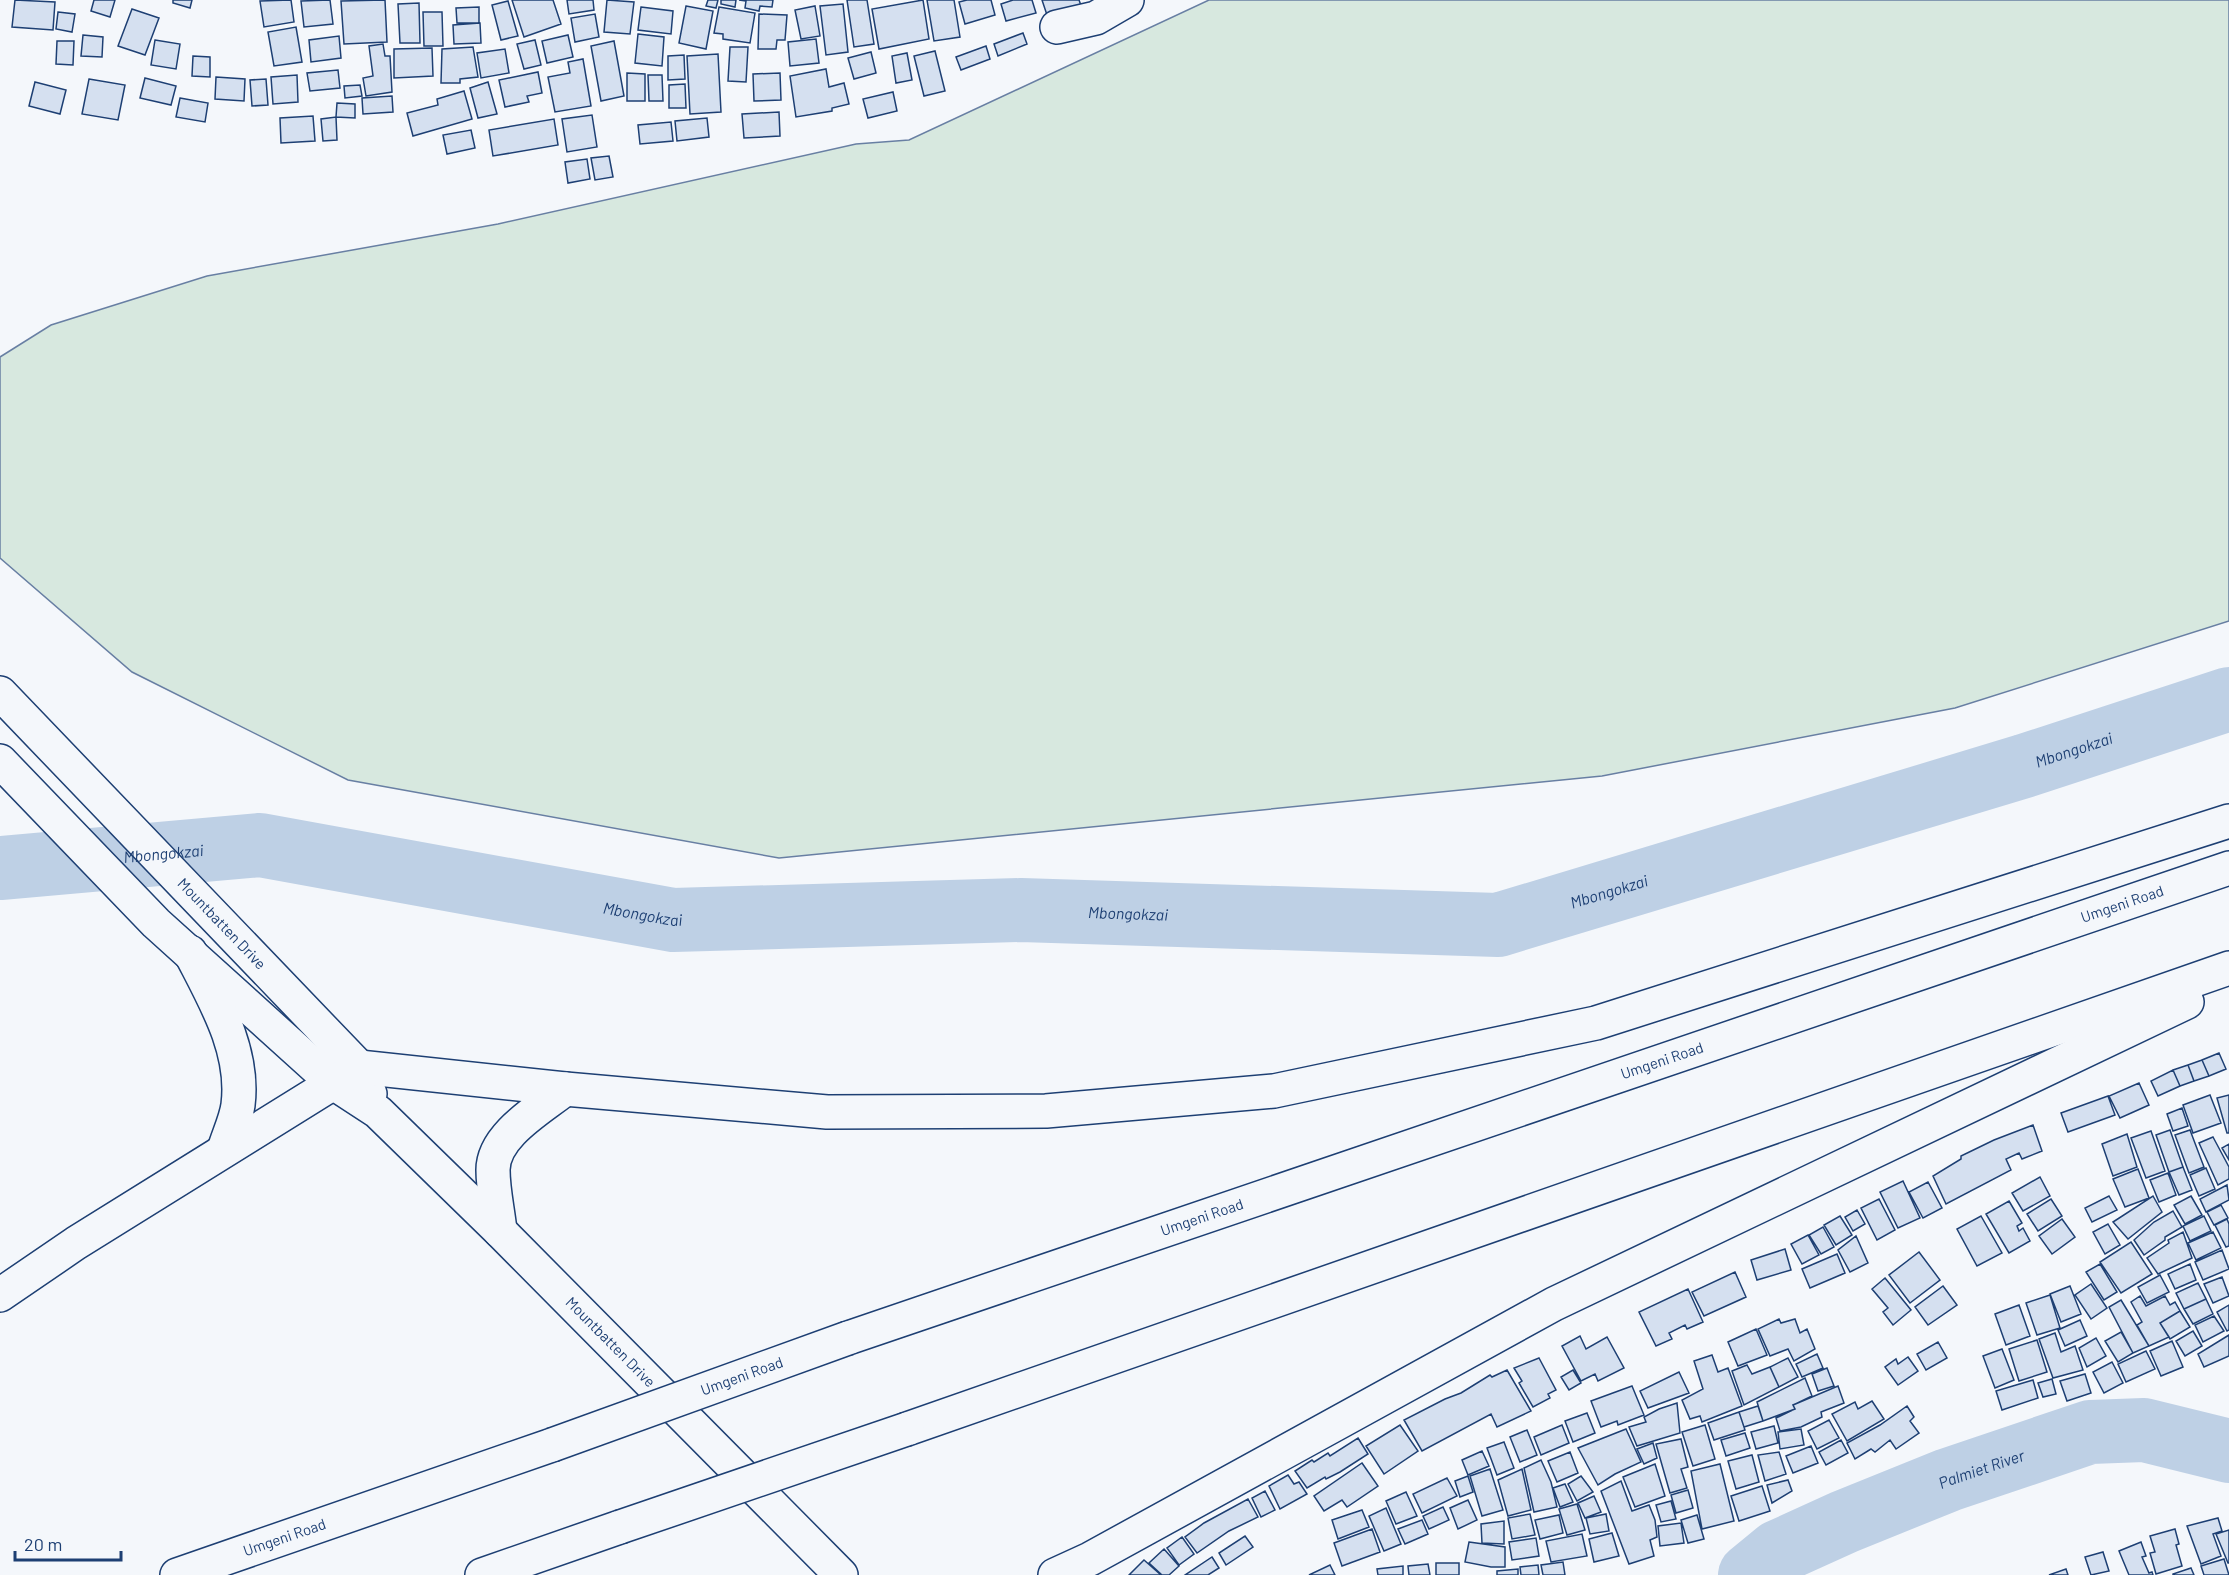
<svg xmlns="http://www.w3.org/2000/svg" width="2229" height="1575" font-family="Barlow,sans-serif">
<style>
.green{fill:#d7e8df;stroke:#687fa3;stroke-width:1.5}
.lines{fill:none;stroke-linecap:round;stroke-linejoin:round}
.river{stroke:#bed0e5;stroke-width:64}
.building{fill:#d5e0f0;stroke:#1d3f73;stroke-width:1.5}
.minor-casing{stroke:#1d3f73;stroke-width:36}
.major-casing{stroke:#1d3f73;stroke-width:36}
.highway-casing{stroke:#1d3f73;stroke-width:36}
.minor{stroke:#f4f7fb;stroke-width:33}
.major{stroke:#f4f7fb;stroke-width:33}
.highway{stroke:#f4f7fb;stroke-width:33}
.highway-bridge-casing{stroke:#1d3f73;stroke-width:36;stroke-linecap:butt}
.highway-bridge{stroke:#f4f7fb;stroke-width:33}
.labels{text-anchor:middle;stroke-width:4.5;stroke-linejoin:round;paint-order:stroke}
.street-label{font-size:15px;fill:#1d3f73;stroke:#f4f7fb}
.water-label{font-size:16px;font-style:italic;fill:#1d3f73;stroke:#f4f7fb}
</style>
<rect width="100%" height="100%" fill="#f4f7fb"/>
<path class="green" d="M1209,0h1020v621l-274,87 -353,68 -823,82 -431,-78 -216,-108 -132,-114v-201l51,-32 156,-49 291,-52 358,-80 53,-4z"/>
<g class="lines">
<g class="river">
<path id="s1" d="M0,868l260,-23 413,75 348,-10 477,15 526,-159 205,-67"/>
<path id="s2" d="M1750,1575l28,-23 66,-30 104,-42 142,-48 54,-2 85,21"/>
</g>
</g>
<path class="building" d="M15,0l40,2 -2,28 -41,-3z
M94,0h21l-5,17 -19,-6z
M173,0h19l-2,8 -17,-5z
M291,0l3,22 -30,5 -4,-26z
M330,0l3,24 -29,3 -3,-26z
M385,0l2,42 -43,2 -3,-43z
M512,0h41l8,24 -37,13z
M567,0h26l1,10 -25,4z
M607,0l27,2 -4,32 -26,-2z
M708,0h10l-2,8 -10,-2z
M721,0h15l-1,7 -14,-3z
M739,0h34l-1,7 -12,-1 -1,5 -14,-3 1,-7z
M847,0h20l7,44 -20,3z
M923,0l6,39 -50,10 -7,-40z
M927,0h27l6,37 -26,4z
M967,0h24l4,15 -30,9 -6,-22z
M1013,0h19l4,13 -30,8 -5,-17z
M1042,0h37l3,8 -33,13z
M508,1l10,35 -17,4 -9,-35z
M419,3l1,40h-20l-2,-39z
M843,4l5,48 -22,3 -6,-49z
M686,6l27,5 -7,38 -27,-6z
M815,6l5,30 -19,3 -6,-29z
M479,7v16h-22l-1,-15z
M641,7l32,4 -2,23 -33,-4z
M719,7l36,6 -5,30 -27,-4v-5l-9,-1z
M132,9l27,9 -14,37 -27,-9z
M58,12l17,2 -3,18 -16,-3z
M423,12h19l1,34h-19z
M595,14l4,23 -24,5 -4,-24z
M759,14l28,1 -2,25h-8l-1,9h-18z
M480,23l1,20 -27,1 -1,-19z
M296,27l6,35 -28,4 -6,-34z
M1023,33l4,11 -29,12 -4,-12z
M638,34l26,3 -2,29 -27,-3z
M83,35l20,2 -1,20 -21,-1z
M568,35l5,22 -26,6 -5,-22z
M339,36l2,22 -30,4 -2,-22z
M816,39l3,24 -29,3 -2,-24z
M155,40l25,4 -4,25 -25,-4z
M535,40l6,25 -17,4 -7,-25z
M57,41h17l-1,24 -17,-1z
M614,41l10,55 -23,5 -10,-55z
M383,44l2,12h5l2,36 -26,4 -3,-18 10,-2 -4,-30z
M986,46l4,13 -29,11 -5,-13z
M473,47l5,30 -18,2v4h-19l1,-34z
M730,47h18l-2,35 -18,-1z
M432,48l1,28 -39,2v-29z
M505,49l4,24 -28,5 -4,-25z
M935,51l10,40 -21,5 -10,-40z
M871,52l5,21 -22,6 -6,-21z
M907,53l5,27 -16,3 -4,-27z
M718,54l3,58 -31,2 -3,-58z
M684,55l1,24 -17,1v-24z
M193,56l17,1v20l-18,-1z
M583,59l8,47 -36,6 -7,-35 22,-4 -2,-11z
M826,69l3,18 15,-4 5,21 -17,4v3l-36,6 -6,-41z
M338,70l2,18 -30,3 -3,-18z
M538,72l4,21 -15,3 2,6 -24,5 -6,-27z
M627,73l18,1v27h-18z
M780,73l1,27 -27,1 -1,-27z
M297,75l1,27 -25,2 -2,-27z
M648,75h14l1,26h-14z
M216,77l29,2 -1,22 -29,-2z
M145,78l31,8 -5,19 -31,-7z
M89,79l36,6 -7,35 -36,-6z
M266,79l2,26 -16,1 -2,-26z
M35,82l31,8 -6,24 -31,-8z
M488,82l9,32 -19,4 -8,-30z
M685,84l1,24h-17v-23z
M360,85l2,11 -17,2 -1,-12z
M464,91l8,28 -59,17 -6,-23 31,-8 -1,-6z
M893,92l4,19 -29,7 -5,-19z
M392,96l1,16 -30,2 -1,-16z
M180,98l28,5 -3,19 -29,-5z
M337,103l18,1v14l-19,-1z
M779,112l1,24 -36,2 -2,-24z
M592,115l5,32 -30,5 -5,-33z
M313,116l2,25 -34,2 -1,-25z
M336,117l1,23 -14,1 -2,-22z
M707,118l2,19 -32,4 -2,-20z
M554,119l4,26 -65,11 -4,-26z
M671,122l2,19 -33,3 -2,-19z
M471,130l4,18 -28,6 -4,-19z
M609,156l4,21 -18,3 -4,-22z
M587,159l3,20 -22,4 -3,-21z
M2219,1053l7,16 -17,7 -7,-16z
M2202,1060l7,16 -15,5 -6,-16z
M2188,1065l6,16 -14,5 -7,-16z
M2173,1070l7,16 -22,10 -7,-15z
M2139,1083l10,22 -29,13 -11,-22z
M2210,1095l11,28 -28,10 -10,-28z
M2229,1095v38h-2l-10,-35z
M2108,1096l7,19 -47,17 -7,-19z
M2182,1108l6,18 -15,5 -6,-17z
M2033,1125l9,26 -20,8 -3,-6 -13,6 5,11 -65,34 -13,-28 28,-17v-3l33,-16z
M2170,1130l13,37 -14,5 -13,-37z
M2190,1130l14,37 -15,6 -14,-38z
M2151,1131l14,40 -19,7 -15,-40z
M2127,1134l10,33 -24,9 -11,-32z
M2213,1137l16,30v12l-11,6 -19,-42z
M2229,1144v16l-7,-12z
M2183,1167l9,23 -13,5 -10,-23z
M2206,1168l9,21 -16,7 -9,-21z
M2138,1169l11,29 -24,9 -12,-28z
M2168,1173l8,22 -17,7 -9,-22z
M2040,1177l10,19 -27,15 -11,-18z
M1903,1181l17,37 -22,10 -18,-36z
M1928,1182l14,26 -19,10 -14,-26z
M2227,1185l2,15 -23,12 -6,-13z
M2109,1196l8,14 -25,12 -7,-14z
M2153,1196l9,16 -34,27 -15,-17z
M2191,1196l11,19 -17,9 -11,-19z
M1879,1199l16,31 -18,10 -16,-32z
M2051,1199l11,17 -24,15 -11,-17z
M2009,1201l13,22 -5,3 2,5 4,-3 7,13 -21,12 -23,-39z
M2221,1205l7,13 -14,7 -7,-13z
M1857,1210l8,14 -12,7 -8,-14z
M2173,1211l9,16 -17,10v3l-21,15 -10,-15 20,-18z
M1840,1216l12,19 -16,10 -12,-20z
M1981,1216l21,37 -25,13 -20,-37z
M2204,1216l7,15 -21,10 -7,-15z
M2062,1219l13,18 -23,17 -13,-18z
M2227,1219l2,5v22l-3,1 -11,-22z
M2108,1224l12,21 -15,9 -12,-22z
M1823,1227l11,20 -13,7 -12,-19z
M2183,1232l9,26 -34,16 -11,-16 22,-15 -1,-3z
M2213,1232l8,16 -25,12 -8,-17z
M1808,1235l11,20 -17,9 -11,-20z
M1856,1236l12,27 -18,9 -12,-22z
M2131,1242l21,32 -31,19 -21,-31z
M1785,1249l6,21 -34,10 -6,-20z
M2222,1250l7,19 -26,11 -8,-18z
M1919,1252l21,28 -30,23 -21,-28z
M1837,1254l8,19 -35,15 -8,-19z
M2100,1264l17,28 -13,8 -18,-28z
M2190,1264l6,16 -21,9 -7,-15z
M1735,1272l11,25 -42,19 -12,-24z
M2160,1275l9,17 -22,11 -9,-16z
M2222,1277l7,19 -16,7 -9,-19z
M1885,1278l26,32 -18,15 -10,-13 5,-4 -16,-19z
M2198,1283l8,16 -22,10 -8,-16z
M2091,1284l16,24 -16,11 -16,-24z
M1943,1286l14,19 -29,20 -13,-18z
M2070,1286l11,28 -20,8 -11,-28z
M1688,1289l15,33 -16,7 -2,-4 -16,8 3,6 -16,7 -17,-34z
M2050,1295l10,33 -23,7 -11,-32z
M2140,1296l6,10 19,-10 5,9 5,-3 5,9 -20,12 9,14 -20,9 -12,-21 5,-3 -11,-20z
M2206,1299l7,15 -20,10 -9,-15z
M2121,1300l28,46 -16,7 -24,-46z
M2019,1305l11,31 -24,9 -11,-31z
M2229,1305v25l-2,1 -10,-19z
M2180,1311l10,16 -20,12 -10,-16z
M2214,1316l10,15 -21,11 -8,-17z
M1779,1319l2,4 14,-4 5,14 7,-4 8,20 -21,12 -6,-12 -18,7 -12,-27z
M2080,1320l7,16 -22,10 -7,-16z
M1756,1329l11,26 -29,11 -10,-24z
M2193,1331l9,15 -17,10 -9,-15z
M2121,1332l12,21 -15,9 -13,-21z
M2055,1333l6,19 14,-6 8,24 -30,8 -14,-39z
M2229,1335v21l-25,11 -6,-13z
M1580,1336l6,13 21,-12 17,31 -26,13 -3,-7 -14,7 -19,-35z
M2096,1338l10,18 -19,11 -8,-19z
M2037,1340l10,32 -28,9 -10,-32z
M2172,1341l11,26 -22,9 -11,-25z
M1938,1342l9,16 -21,12 -9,-16z
M2002,1349l12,31 -19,8 -12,-32z
M2146,1351l9,18 -29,13 -8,-18z
M1817,1354l6,14 -21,9 -6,-13z
M1712,1355l6,17 10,-4 14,38 -40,16 -2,-6 -10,3 -8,-19 21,-11 -9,-28z
M1908,1357l10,14 -20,14 -13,-18 11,-8 2,5z
M1539,1358l17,32 -8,4 2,4 -17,9 -14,-24 3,-2 -8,-13z
M1788,1358l10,19 -19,10 -9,-20z
M2112,1362l11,21 -19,10 -11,-21z
M1747,1365l5,9 18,-7 9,20 -35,18 -12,-34z
M1827,1368l7,18 -16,5 -6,-17z
M1507,1370l24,41 -34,16 -6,-13 -69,37 -18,-31 41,-21 16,-6 29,-18 2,2z
M1573,1370l8,13 -12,7 -8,-13z
M1679,1372l10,21 -41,15 -8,-17z
M2085,1374l6,19 -24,8 -7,-20z
M1805,1378l7,18 -19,9 2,4 -32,12 -6,-19z
M2052,1379l4,15 -13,3 -5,-14z
M2033,1380l5,18 -36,12 -6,-19z
M1632,1386l12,29 -26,10 -1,-4 -16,6 -10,-26z
M1838,1386l6,17 -23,9 1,5 -21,10 -21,4 -4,-13 19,-9 -2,-4z
M1872,1401l12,18 -37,22 -15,-27 23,-12 3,7z
M1677,1403l3,30 -43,13 -8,-19 17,-5 -2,-5 15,-8z
M1758,1406l5,15 -19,6 -5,-15z
M1907,1406l7,11 -4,4 9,12 -23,16 -6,-9 -15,12 -4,-3 -16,10 -8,-16 33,-18z
M1739,1412l6,18 -31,10 -6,-17z
M1587,1413l8,20 -22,9 -8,-21z
M1829,1420l10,18 -22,11 -9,-18z
M1400,1425l18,26 -34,23 -18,-28z
M1562,1425l7,18 -28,12 -7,-18z
M1705,1425l10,34 -22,7 -11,-34z
M1774,1426l4,17 -22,6 -5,-17z
M1626,1429l15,33 -26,12 -17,11 -20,-37z
M1801,1429l3,16 -24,4 -2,-17z
M1527,1430l10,25 -17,7 -10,-25z
M1745,1433l5,15 -24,8 -5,-16z
M1358,1438l10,16 -28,18 -14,7 -1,-2 -18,11 -12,-17 17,-11 2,2 14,-9 2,3z
M1681,1439l7,28 -7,2 6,19 -17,5 -14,-49z
M1841,1440l7,13 -22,12 -7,-13z
M1504,1442l10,26 -17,7 -10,-27z
M1653,1443l4,15 -13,6 -7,-15z
M1811,1446l7,17 -25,10 -7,-17z
M1482,1451l7,15 -21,9 -6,-15z
M1570,1452l8,21 -21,9 -9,-21z
M1779,1452l7,22 -21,7 -7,-26z
M1752,1455l7,27 -23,7 -8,-28z
M1541,1460l10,22 6,25 -23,5 -10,-44z
M1362,1463l16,23 -31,21 -5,-7 -18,11 -10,-15z
M1655,1464l10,32 -30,11 -12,-30z
M1720,1464l14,57 -32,8 -11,-58z
M1490,1469l13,41 -21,6 -12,-40z
M1522,1469l9,41 -23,6 -10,-36z
M1288,1475l6,9 5,-2 8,12 -27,15 -11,-23z
M1468,1476l5,16 -13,5 -5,-16z
M1581,1476l12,16 -16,9 -9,-17z
M1447,1478l10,18 -35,17 -9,-19z
M1788,1480l4,11 -20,12 -5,-18z
M1621,1481l11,30 17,-6 6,15 2,17 -7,3 4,16 -25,8 -28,-73z
M1565,1484l8,18 -13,5 -7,-19z
M1762,1486l8,25 -31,10 -8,-25z
M1688,1490l5,18 -17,5 -5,-18z
M1265,1491l10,19 -14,7 -9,-19z
M1406,1492l11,24 -21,8 -10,-23z
M1594,1496l7,16 -16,6 -7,-15z
M1248,1499l10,18 -29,14 -32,22 -12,-16 19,-14z
M1468,1500l9,20 -19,9 -8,-21z
M1671,1501l5,18 -15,3 -5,-17z
M1577,1504l8,26 -18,5 -8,-26z
M1443,1507l6,13 -20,9 -6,-13z
M1386,1508l15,36 -17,7 -15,-35z
M1362,1510l7,17 -31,12 -6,-19z
M1530,1514l5,21 -23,4 -4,-21z
M1606,1514l3,17 -19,3 -4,-16z
M1559,1515l4,18 -23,6 -5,-19z
M1697,1515l7,24 -16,4 -7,-23z
M2218,1518l4,13 -9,3 8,22 -20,8 -14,-38z
M1422,1520l6,14 -23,10 -7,-15z
M1504,1521v23l-22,-1 -1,-19z
M1681,1523l3,20 -24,3 -2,-20z
M1372,1529l8,23 -38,14 -8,-23z
M2175,1529l4,15 -3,1 6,21 -26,8 -6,-21 5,-1 -5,-16z
M2229,1530v33h-1l-12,-29z
M1612,1533l7,23 -25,6 -5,-23z
M1582,1534l5,22 -36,6 -5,-21z
M1245,1536l8,11 -27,18 -7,-12z
M1182,1537l12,17 -15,11 -12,-17z
M1536,1538l3,18 -27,4 -3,-18z
M1469,1542l36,5v20h-14l-26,-5z
M2141,1542l5,14 -4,1 7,16 3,-1 1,3h-24l-10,-24z
M1164,1549l15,17 -10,9h-7l-13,-12z
M2103,1552l6,19 -18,4 -6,-18z
M1212,1557l7,11 -11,7h-23z
M2224,1559l5,16h-25l-3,-9z
M1144,1560l17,15h-32z
M1563,1562l2,13h-22l-2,-10z
M1436,1563h23v12h-23z
M1428,1564l2,11h-21l-1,-9z
M1330,1565l5,10h-26z
M1538,1565l1,10h-18l-1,-8z
M1403,1566v9h-25l-1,-6z
M2191,1568l3,7h-21v-1z
M1518,1569v6h-21v-4z
M2066,1569l2,6h-19z"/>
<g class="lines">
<defs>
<path id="minor" d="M1057,27l39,-9 31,-18"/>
<g id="major">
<path id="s3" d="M0,693l359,374 11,27"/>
<path id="s4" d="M0,761l156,162 176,159 46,30 122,119 341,344"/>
</g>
<g id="highway">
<path d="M190,952c24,47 55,98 48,153 -2,15 -10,31 -14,45"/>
<path d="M500,1231c-2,-20 -7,-41 -7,-61 0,-35 47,-61 72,-81"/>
<path d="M0,1295l76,-52 283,-176 206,22 262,23 219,-1 228,-20 322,-68 633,-202"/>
<path id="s5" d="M848,1338l1381,-470"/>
<path d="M907,1429l1322,-461"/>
<path id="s6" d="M177,1575l375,-130"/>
<path d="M482,1575l138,-48"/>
<path d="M1055,1575l35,-16 464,-255 633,-302"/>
</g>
</defs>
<use href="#minor" class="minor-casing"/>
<use href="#major" class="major-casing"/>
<use href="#highway" class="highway-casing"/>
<use href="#minor" class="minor"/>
<use href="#major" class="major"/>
<use href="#highway" class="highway"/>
<defs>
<g id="highway-bridge">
<path id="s7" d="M552,1445l296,-107"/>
<path d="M620,1527l287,-98"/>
</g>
</defs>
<use href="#highway-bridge" class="highway-bridge-casing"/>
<use href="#highway-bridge" class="highway-bridge"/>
</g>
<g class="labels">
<g class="street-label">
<text dy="5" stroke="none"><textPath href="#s5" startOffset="1346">Umgeni Road</textPath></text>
<text dy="5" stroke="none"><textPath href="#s3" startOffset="320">Mountbatten Drive</textPath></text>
<text dy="5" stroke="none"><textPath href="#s5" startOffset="860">Umgeni Road</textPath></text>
<text dy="5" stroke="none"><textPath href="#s5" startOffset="374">Umgeni Road</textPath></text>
<text dy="5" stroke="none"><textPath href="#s4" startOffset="844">Mountbatten Drive</textPath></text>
<text dy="5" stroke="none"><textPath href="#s7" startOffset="202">Umgeni Road</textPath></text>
<text dy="5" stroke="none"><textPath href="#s6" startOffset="114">Umgeni Road</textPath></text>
</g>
<g class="water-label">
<text dy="6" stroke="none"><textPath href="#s1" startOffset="2108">Mbongokzai</textPath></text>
<text dy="6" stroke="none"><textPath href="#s1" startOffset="164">Mbongokzai</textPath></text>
<text dy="6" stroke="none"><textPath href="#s1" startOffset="1622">Mbongokzai</textPath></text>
<text dy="6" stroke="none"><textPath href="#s1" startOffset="650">Mbongokzai</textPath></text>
<text dy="6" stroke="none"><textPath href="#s1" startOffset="1136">Mbongokzai</textPath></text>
<text dy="6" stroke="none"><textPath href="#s2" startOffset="256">Palmiet River</textPath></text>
</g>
</g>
<path d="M15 1551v9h106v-9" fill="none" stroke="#1d3f73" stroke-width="3"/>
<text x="24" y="1551" font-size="18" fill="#1d3f73" stroke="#f4f7fb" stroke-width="4.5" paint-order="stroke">20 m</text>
</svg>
